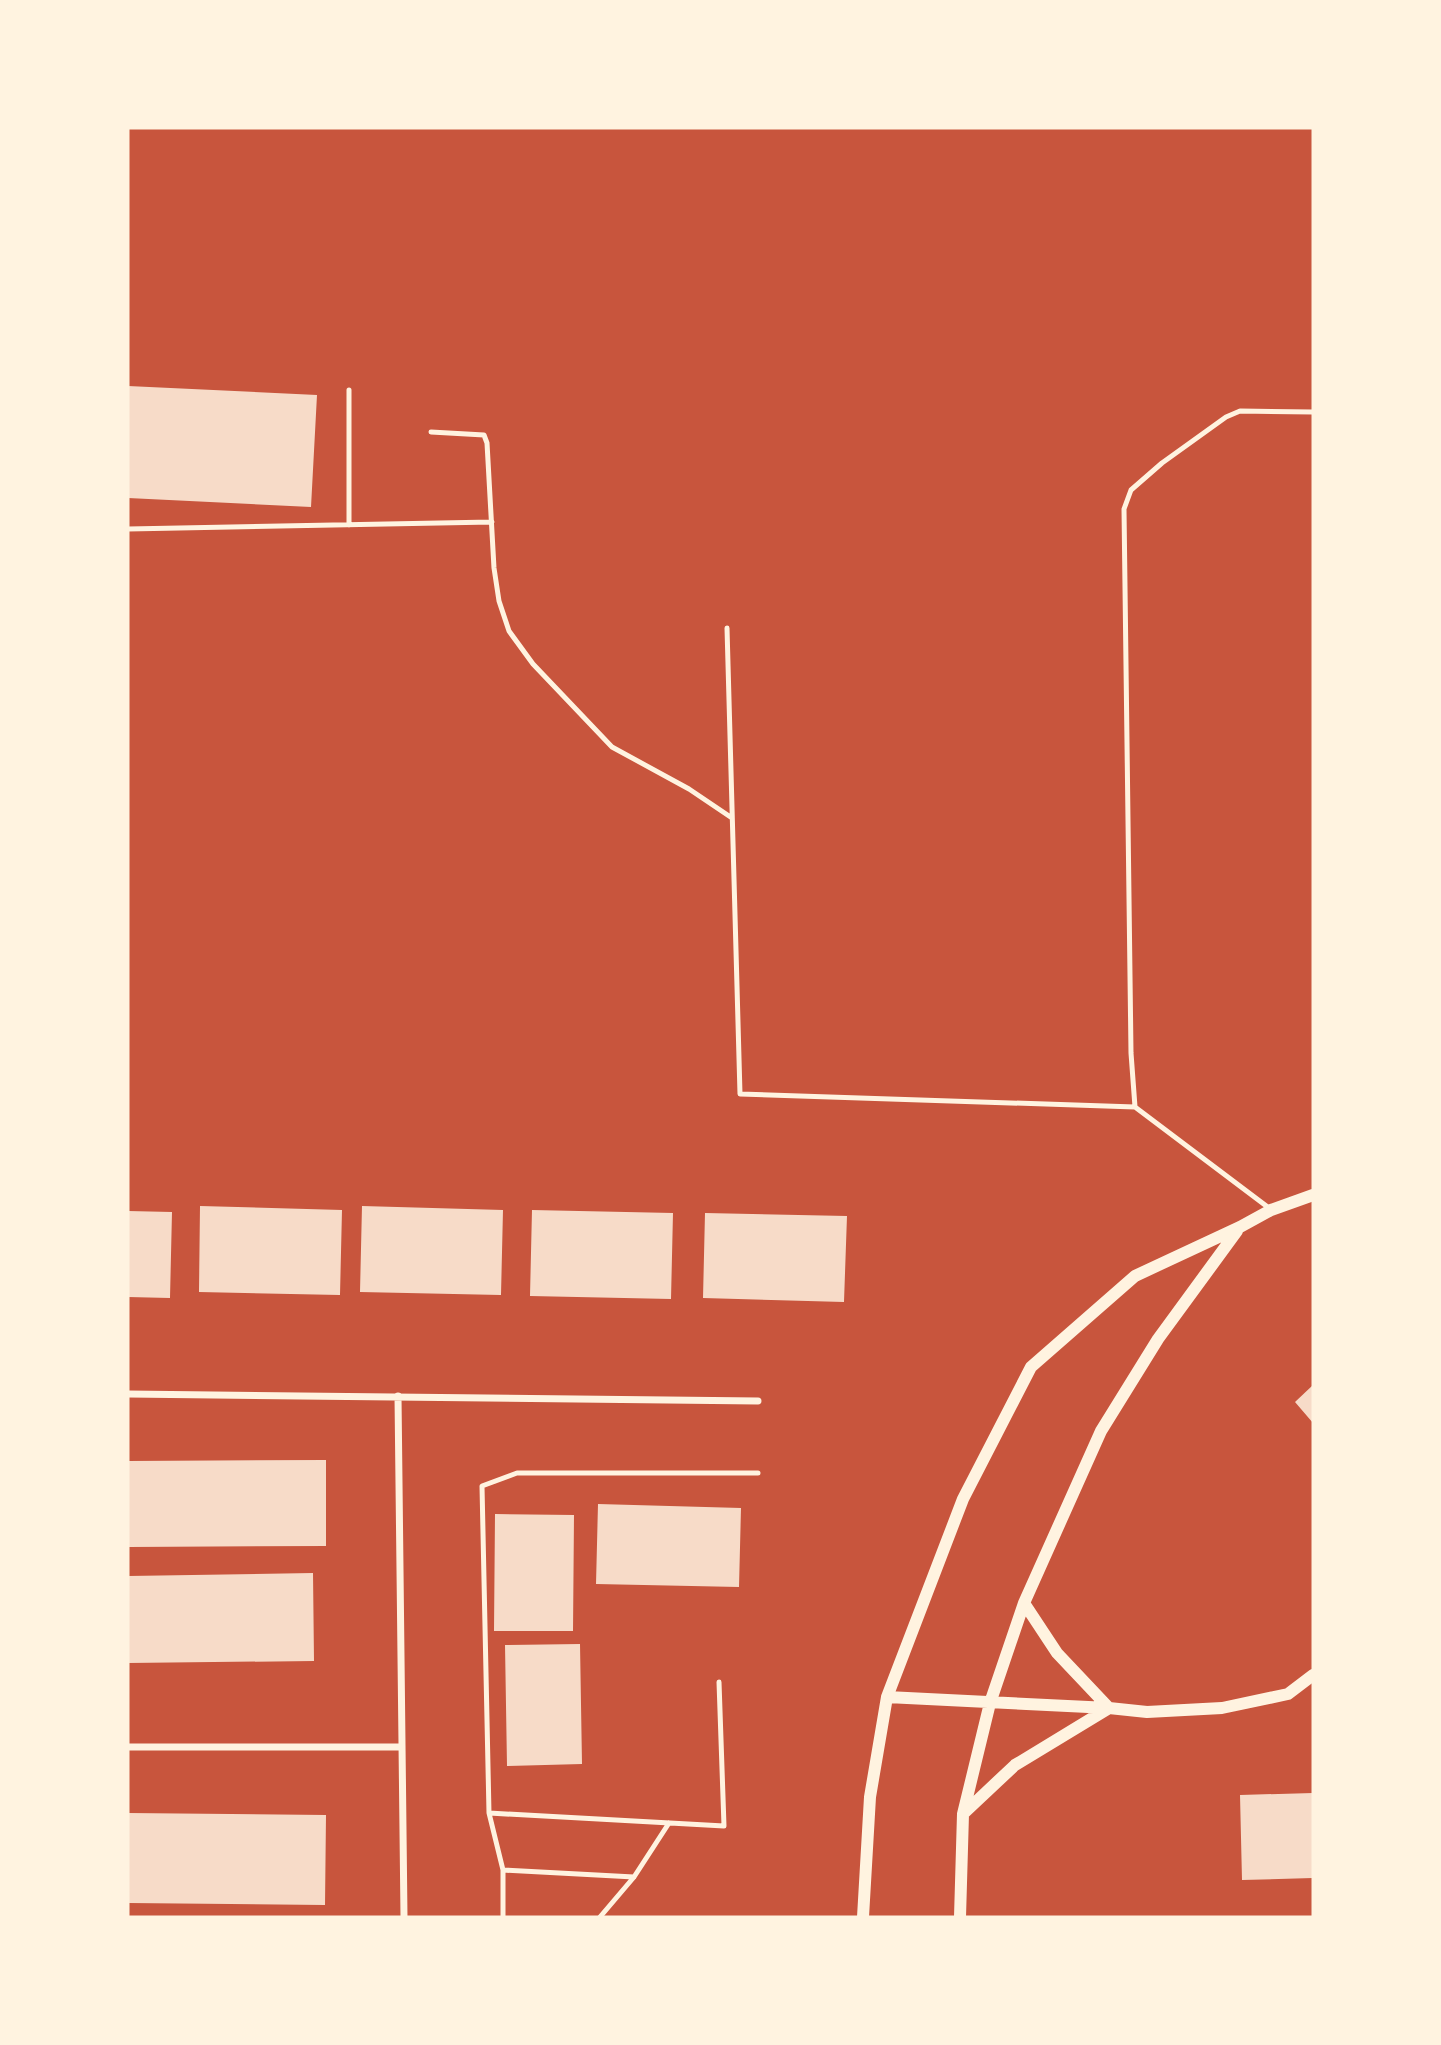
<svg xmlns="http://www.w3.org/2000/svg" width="1441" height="2045" font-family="'Fira Sans',sans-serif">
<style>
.building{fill:#f7dbc8}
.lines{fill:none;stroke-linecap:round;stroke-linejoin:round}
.service{stroke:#fff3e0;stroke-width:5}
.minor{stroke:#fff3e0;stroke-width:7}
.tertiary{stroke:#fff3e0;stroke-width:12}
</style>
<rect width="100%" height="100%" fill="#c8553d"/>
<path class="building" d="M128,386l189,9 -6,112 -183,-9z
M200,1206l142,4 -2,85 -141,-3z
M362,1206l141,4 -2,85 -141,-3z
M532,1210l141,3 -2,86 -141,-3z
M128,1211l44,1 -2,86 -42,-1z
M705,1213l142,3 -3,86 -141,-4z
M1313,1385v38l-18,-21z
M326,1460v86l-198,1v-86z
M598,1504l143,4 -2,79 -143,-3z
M495,1514l79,1 -1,116h-79z
M313,1573l1,88 -186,2v-87z
M580,1644l2,120 -75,2 -2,-121z
M1313,1793v85l-71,2 -2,-85z
M128,1813l198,2 -1,90 -197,-2z"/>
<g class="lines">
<path class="service" d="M349,390v135
M431,432l53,3 3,8 7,125 5,33 10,30 24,33 79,83 77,42 43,29
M128,529l364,-7
M727,628l13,466 395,13 134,101
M1135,1107l-4,-54 -7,-544 7,-19 31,-27 64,-46 14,-6 73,1
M489,1813l235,13 -5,-144
M503,1870l131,7
M503,1917v-47l-14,-57 -7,-327 35,-13h241
M600,1917l34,-40 35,-54"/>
<path class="minor" d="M128,1394l630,7
M398,1396l6,521
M128,1747h274"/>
<path class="tertiary" d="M1024,1603l33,50 52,55
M887,1697l222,11 38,4 75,-4 66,-14 25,-19
M963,1814l52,-49 94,-57
M863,1917l7,-120 17,-100 76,-198 68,-132 104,-91 105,-49 31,-17 42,-15
M960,1917l3,-103 27,-111 34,-100 77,-172 57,-92 79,-108"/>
</g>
<rect width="1441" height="2045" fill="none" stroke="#fff3e0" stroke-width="259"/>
</svg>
